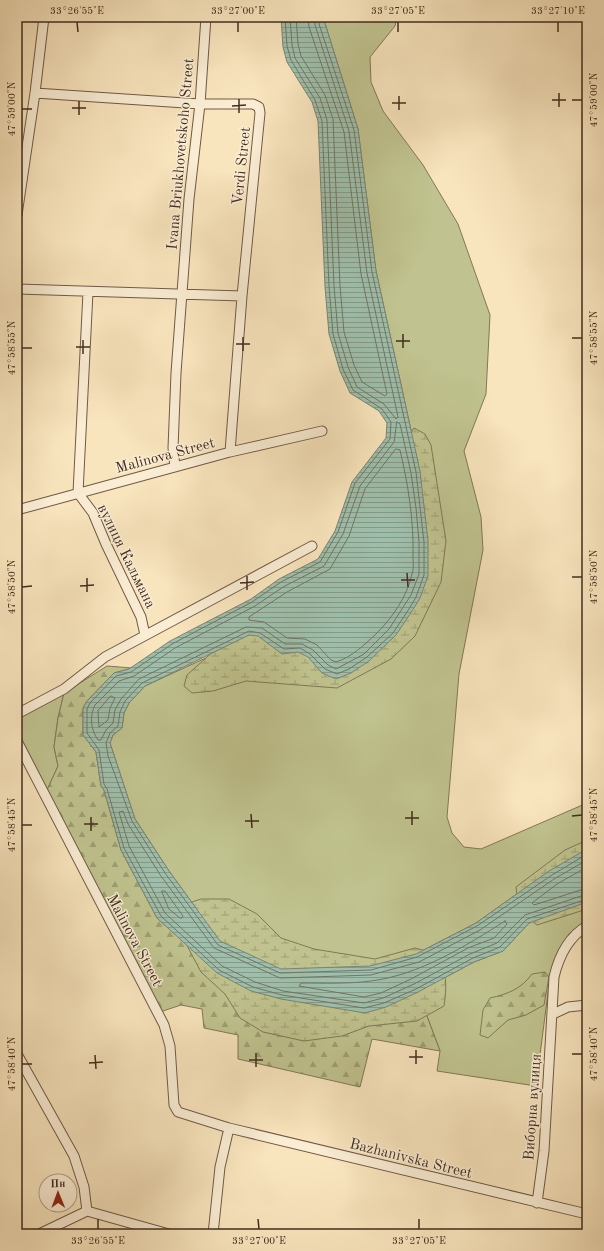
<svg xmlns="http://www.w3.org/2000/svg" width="604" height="1251" font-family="'Old Standard TT',serif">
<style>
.green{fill:#c0c38f;stroke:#817856}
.forest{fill:url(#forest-firs);stroke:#817856}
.wetland{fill:url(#wetland-marsh);stroke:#817856}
.water{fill:url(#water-rules);stroke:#7a8473}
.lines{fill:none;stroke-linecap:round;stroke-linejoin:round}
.shore{stroke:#707665;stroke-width:1}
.minor-casing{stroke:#705a46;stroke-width:11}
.minor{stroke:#faedd4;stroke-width:9}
.ticks{fill:none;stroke:#422c1e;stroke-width:1.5}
.labels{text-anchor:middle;stroke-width:3;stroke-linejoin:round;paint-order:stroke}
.street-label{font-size:15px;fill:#422c1e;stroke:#faedd4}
.neatline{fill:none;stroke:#422c1e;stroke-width:1.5}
.ticks-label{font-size:10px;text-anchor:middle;fill:#422c1e}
</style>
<defs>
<pattern id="forest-firs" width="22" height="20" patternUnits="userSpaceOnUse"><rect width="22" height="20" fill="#c0c38f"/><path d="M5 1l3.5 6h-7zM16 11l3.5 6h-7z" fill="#9e9f74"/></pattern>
<pattern id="wetland-marsh" width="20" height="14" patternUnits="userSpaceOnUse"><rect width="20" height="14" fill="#c0c38f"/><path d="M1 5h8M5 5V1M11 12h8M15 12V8" fill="none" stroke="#9e9f74"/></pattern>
<pattern id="water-rules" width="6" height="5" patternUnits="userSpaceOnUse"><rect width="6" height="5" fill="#9fbfac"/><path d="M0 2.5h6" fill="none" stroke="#839b8b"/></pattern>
</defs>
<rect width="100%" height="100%" fill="#f8e4bd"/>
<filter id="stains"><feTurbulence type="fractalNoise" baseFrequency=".005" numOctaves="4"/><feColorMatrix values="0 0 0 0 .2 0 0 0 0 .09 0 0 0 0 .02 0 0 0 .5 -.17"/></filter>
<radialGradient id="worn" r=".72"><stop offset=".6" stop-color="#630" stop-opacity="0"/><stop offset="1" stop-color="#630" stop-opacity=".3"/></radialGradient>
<path class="green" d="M323,17h74l-2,9 -25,31 1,25 12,29 40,54 35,59 32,91 -4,79 -22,57 17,66 2,33 -24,124 -12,143 5,16 12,14 17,2 106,-46v46l-38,22 -73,52 -60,31 -46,12 -150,-25 -51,-70 -34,-52 -25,-76 3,-8 9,-7 2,-15 5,-10 16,-17 76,-35 199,-180 -44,-200 -18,-142z
M64,693l-6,25 -4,29 4,19 -11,24 -30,-60v-10l2,-2z
M587,902v22l-17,9 -15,26 -6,26 -13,101 -99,-15 3,-20 -22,-59 56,-30 29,-11 26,-28z"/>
<path class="forest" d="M107,666l25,2 -18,5 -27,28 -4,7v26l13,18 5,34 3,4 17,60 36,68 27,24 234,50 22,59 -68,-12 -12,48 -122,-28v-24l-34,-7 -2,-19 -21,-4 -24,8 -110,-223 11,-24 -4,-19 4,-29 6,-25z
M545,972l4,5 -5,28 -18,10 -18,5 -20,18 -8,-3 3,-25 7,-12c18,-4 31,-9 42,-24z"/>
<path class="wetland" d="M414,428l11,6 6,11 15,96 -5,41 -26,54 -24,23 -54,29 -91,-7 -33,10 -21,2 -8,-7 3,-11 30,-27 72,-30z
M587,840v69l-50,16 -18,-15 -3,-23 49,-37z
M201,899h28l28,15 24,24 33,11 61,10 40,-11 22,6c10,17 10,33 7,52l-27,15 -48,5 -27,10 -38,5 -41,-9 -23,-14 -15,-24 -24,-22 -26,-49 -1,-15z"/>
<path class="water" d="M281,17h42l35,112 18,142 44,200 8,70v35l-8,22 -8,13 -16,24 -27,26 -18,12 -15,6 -14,-6 -14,-16 -10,-5 -16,2 -24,-18 -9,-1 -104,51 -16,17 -5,10 -2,15 -9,7 -3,8 25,76 34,52 51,70 61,28 89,-3 46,-12 60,-31 73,-52 38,-22v53l-58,21 -26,28 -29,11 -56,30 -32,15 -21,6 -84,-14 -30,-8 -34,-18 -60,-55 -36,-68 -17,-60 -3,-4 -5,-34 -13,-17v-27l4,-7 27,-28 15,-4 41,-28 81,-42 28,-20 39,-20 17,-28 17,-49 34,-44 1,-15 -8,-12 -29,-18 -10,-22 -11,-37 -4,-47 -7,-166 -6,-19 -25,-40 -4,-15z"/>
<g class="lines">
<path class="shore" d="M285,17l2,29 4,14 24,40 7,21 7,165 4,48 10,35 10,21 29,19 9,13 -1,17 -35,44 -17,49 -18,30 -39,20 -29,20 -80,42 -41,28 -15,4 -26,27 -3,6v24l12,17 5,34 3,5 17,59 37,68 58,54 34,17 29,8 82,13 20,-5 32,-14 57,-31 27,-11 27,-28 60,-20
M290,17l2,28 3,13 25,40 7,22 7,166 4,47 10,34 9,20 27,17 12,15 2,-2 -31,-144 -18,-142 -34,-106 -1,-8
M296,17l2,27 3,12 24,39 8,24 7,167 4,46 10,33 8,17 23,14 2,-2 -26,-120 -17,-142 -35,-105 -1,-10
M319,17v7l35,106 18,142 44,200 8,70v33l-8,22 -7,12 -16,24 -26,24 -18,12 -12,5 -12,-5 -15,-15 -10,-6 -16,1 -24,-16 -11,-2 -107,52 -17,18 -5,11 -2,14 -8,7 -4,10 2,13 24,65 33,52 53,72 62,28 91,-3 46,-13 60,-31 75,-51 35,-21
M397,422l3,2 11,49 5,35 3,34v32l-8,21 -22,34 -25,25 -28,15 -8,-4 -15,-15 -11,-6h-17l-23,-16 -16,-1 -107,52 -18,20 -6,11 -2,13 -7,7 -5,10h-3c-7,-10 -9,-23 -3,-35l24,-24 15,-5 41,-28 80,-42 28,-19 41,-21 19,-32 17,-48 34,-44z
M396,449l4,1c8,34 14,71 13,106 0,6 1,13 -1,18 -5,23 -20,44 -36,60 -12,11 -24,23 -40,28l-5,-2 -14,-15 -12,-6 -18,-1 -23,-16 -15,-2v-3l38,-25 43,-23 19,-33 16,-47z
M111,696l4,2 -5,10 -2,12 -9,7 -1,-16z
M587,860l-33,19 -74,51 -61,32 -48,13 -91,3 -66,-30 -53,-72 -33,-52 -5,-13 -4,1 10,34 36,67 57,53 33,16 28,9 81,12 19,-5 31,-14 56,-30 27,-11 28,-28 62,-21
M587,867l-30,17 -25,19 2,2 53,-17
M162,891h3l18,25 -1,2h-2l-11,-9z
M505,921l2,3 -13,14 -26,10 -57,31 -30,14 -17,4 -65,-11 2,-3c23,0 47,1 70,-2 48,-6 95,-35 134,-60z"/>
<defs>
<path id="minor" d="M35,93l165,11h53l6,3 1,6 -18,183 -12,156
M17,215l18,-122 9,-76
M17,289l225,7
M88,292l-10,201 15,20 13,31 35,73 4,18
M175,467l-2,-19 3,-75 13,-174 11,-95 6,-87
M17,510l213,-58 92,-21
M17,714l47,-25 41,-32 207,-111
M17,741l147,284 6,21 4,59 4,7 51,16 358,86
M553,1014l15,-7 19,-2
M17,1054l57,102 10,31 3,24 -48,23
M537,1203l7,-52 10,-174c5,-21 14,-40 33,-51
M87,1211l82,23
M213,1234l7,-67 9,-39"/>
</defs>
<use href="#minor" class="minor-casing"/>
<use href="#minor" class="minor"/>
</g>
<path class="ticks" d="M77,22l1,10M238,22v10M398,22v10M558,22v10M559,93v14M399,96v14M239,99v14M552,100h14M572,100h10M79,101v14M392,103h14M232,106l14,-1M72,108h14M22,109h10M403,334v14M243,337v14M572,338h10M83,340v14M396,341h14M236,344h14M76,347h14M22,348h10M407,573l1,14M247,576v14M572,577h10M87,578v14M401,580h14M240,583l14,-1M80,586l14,-1M22,587l10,-1M412,811v14M251,814l1,14M572,816l10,-1M91,817v14M405,818h14M245,821h14M84,824h14M22,825h10M416,1050v14M256,1053v14M572,1054h10M95,1055l1,14M409,1057h14M249,1060h14M89,1063l14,-1M22,1064h10M98,1219v10M258,1219l1,10M419,1219v10"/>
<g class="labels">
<g class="street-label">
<text transform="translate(180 154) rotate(-85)" y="5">Ivana Briukhovetskoho Street</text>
<text transform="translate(241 166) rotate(-84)" y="5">Verdi Street</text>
<text transform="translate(165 455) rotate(-15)" y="5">Malinova Street</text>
<text transform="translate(127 556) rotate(64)" y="5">вулиця Кальмана</text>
<text transform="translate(135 940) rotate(62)" y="5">Malinova Street</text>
<text transform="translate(532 1107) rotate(-86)" y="5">Виборна вулиця</text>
<text transform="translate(411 1158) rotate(14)" y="5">Bazhanivska Street</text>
</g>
</g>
<rect width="604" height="1251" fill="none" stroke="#f8e4bd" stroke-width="44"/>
<g transform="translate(58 1193) rotate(359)"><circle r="19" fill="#faedd4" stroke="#b0a08b"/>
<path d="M0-3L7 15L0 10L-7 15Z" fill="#8f2418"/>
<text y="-6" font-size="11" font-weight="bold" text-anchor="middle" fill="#422c1e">Пн</text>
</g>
<rect x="22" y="22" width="560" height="1207" class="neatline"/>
<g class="ticks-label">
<text x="77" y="14">33°26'55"E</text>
<text x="238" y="14">33°27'00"E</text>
<text x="398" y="14">33°27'05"E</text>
<text x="558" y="14">33°27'10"E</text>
<text transform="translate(593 100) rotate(-90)" y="4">47°59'00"N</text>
<text transform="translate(11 109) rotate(-90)" y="4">47°59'00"N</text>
<text transform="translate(593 338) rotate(-90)" y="4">47°58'55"N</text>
<text transform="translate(11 348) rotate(-90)" y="4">47°58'55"N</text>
<text transform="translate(593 577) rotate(-90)" y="4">47°58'50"N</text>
<text transform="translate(11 587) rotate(-90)" y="4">47°58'50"N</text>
<text transform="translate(593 815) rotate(-90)" y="4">47°58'45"N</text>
<text transform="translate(11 825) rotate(-90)" y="4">47°58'45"N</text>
<text transform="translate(593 1054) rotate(-90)" y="4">47°58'40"N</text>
<text transform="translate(11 1064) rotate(-90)" y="4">47°58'40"N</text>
<text x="98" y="1244">33°26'55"E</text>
<text x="259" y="1244">33°27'00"E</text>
<text x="419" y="1244">33°27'05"E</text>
</g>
<rect width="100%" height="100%" filter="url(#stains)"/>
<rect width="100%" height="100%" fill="url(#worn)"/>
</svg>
